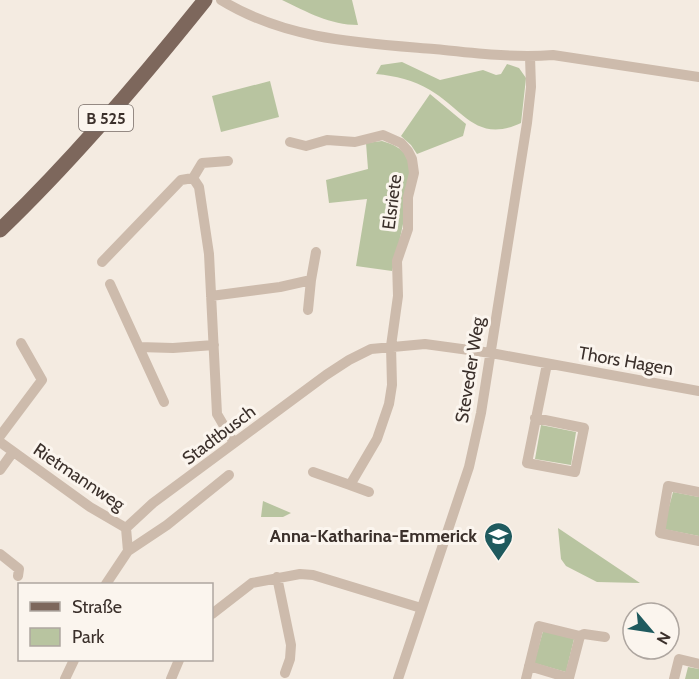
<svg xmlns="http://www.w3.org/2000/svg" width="699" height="679" font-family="Cabin,sans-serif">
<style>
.green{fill:#b8c4a0}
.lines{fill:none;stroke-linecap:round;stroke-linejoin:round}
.minor{stroke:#cdbbac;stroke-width:10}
.primary{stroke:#7d675c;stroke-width:15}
.labels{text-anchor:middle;stroke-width:6;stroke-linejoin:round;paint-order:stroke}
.shield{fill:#fbf5ee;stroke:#756b66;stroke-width:1.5}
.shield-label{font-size:16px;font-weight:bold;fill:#3b302b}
.street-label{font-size:18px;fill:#3b302b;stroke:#fbf5ee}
.poi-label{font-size:18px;font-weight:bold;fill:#3b302b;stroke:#fbf5ee;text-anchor:end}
</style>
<rect width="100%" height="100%" fill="#f4ebe1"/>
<path class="green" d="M282,0h70l6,25c-28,0 -51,-13 -76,-25z
M402,62l38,18 43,-10 13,5 5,-1 6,-10 12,4 7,10 -5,45c-45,21 -58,-14 -91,-33 -17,-10 -34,-14 -54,-16l5,-9z
M270,81l9,36 -58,15 -9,-36z
M430,94l36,30 -3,12 -46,18 -6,-9 -10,-9z
M382,141c10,3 21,7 26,18 7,18 -10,92 -16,112l-36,-5 11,-67 -38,4 -3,-23 42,-11 -2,-26z
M541,425l35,7 -5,33 -36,-6z
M673,492l26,5v39l-36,-7z
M263,501l28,12 -8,4h-22z
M558,528l82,55 -43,-1 -31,-16 -5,-7z
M543,631l31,8 -8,33 -32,-9z
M688,667l11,2v10h-14z"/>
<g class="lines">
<path class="minor" d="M221,0c65,40 139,43 213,49 40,4 79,9 119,6l146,22
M290,142l16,4 21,-6 28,2 28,-7 18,8 7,8 4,8 2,14 -6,24v32l-11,32 1,35 -7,50 1,39 -3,19 -12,35 -27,46 -37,-13
M193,178l6,9 10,67 8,160 17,29
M193,178l9,-15 26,-2
M102,262l79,-82 12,-2
M110,284l54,118
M211,296l69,-9 31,-7 5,-28
M308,310l3,-30
M139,347l34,1 41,-3
M535,418l49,10 -9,44 -48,-9 20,-99
M0,436l42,-56 -21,-37
M0,442l90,65 36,21
M0,470l13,-18
M350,485l19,7
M699,492l-31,-6 -8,47 39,8
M126,528l27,-25 173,-128 23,-15 22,-11 54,-5 66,9 208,38
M128,551l39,-26 62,-50
M0,554l19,15 -1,7
M277,577l14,68 -1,14 -5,14
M106,584l22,-33 -2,-23
M212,614l40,-31 48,-9 13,1 108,33
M580,636l4,-2 21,3
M65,679l9,-19
M171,679l8,-19
M398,679l71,-212 12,-54 46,-290 4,-36 -1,-30
M526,679l13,-53 41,10 -11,42 -40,-12
M674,679l5,-20 20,5"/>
<path class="primary" d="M0,230c74,-71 141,-150 205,-230"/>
</g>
<defs>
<symbol id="school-pin" viewBox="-11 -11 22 30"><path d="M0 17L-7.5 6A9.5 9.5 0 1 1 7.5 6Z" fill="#1f5a5e" stroke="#fbf5ee"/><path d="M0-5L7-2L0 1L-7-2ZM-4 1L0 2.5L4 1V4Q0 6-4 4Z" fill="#fff"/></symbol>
</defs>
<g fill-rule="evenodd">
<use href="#school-pin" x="482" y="520" width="33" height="45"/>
</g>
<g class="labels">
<rect class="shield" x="79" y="105" width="54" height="26" rx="4.5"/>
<g class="shield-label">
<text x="106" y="124">B 525</text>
</g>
<g class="street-label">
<text transform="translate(392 202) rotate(-83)" y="6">Elsriete</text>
<text transform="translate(626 361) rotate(10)" y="6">Thors Hagen</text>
<text transform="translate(470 370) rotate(-81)" y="6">Steveder Weg</text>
<text transform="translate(219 435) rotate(-37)" y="6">Stadtbusch</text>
<text transform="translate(79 477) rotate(34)" y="6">Rietmannweg</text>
</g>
<g class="poi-label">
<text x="477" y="542">Anna-Katharina-Emmerick</text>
</g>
</g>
<rect x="18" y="583" width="195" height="78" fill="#fbf5ee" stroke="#aea6a0" stroke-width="1.5"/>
<rect x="30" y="602" width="30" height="9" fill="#7d675c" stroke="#aea6a0" stroke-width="1.5"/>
<text x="72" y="613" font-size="18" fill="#3b302b">Straße</text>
<rect x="30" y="628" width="30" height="18" fill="#b8c4a0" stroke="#aea6a0" stroke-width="1.5"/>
<text x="72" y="643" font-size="18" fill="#3b302b">Park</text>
<g transform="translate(651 631) rotate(119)"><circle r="28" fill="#fbf5ee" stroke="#aea6a0" stroke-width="1.5"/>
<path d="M0-4.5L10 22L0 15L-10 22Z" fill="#1f5a5e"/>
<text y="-9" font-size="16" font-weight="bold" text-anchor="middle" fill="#3b302b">N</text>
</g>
</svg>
